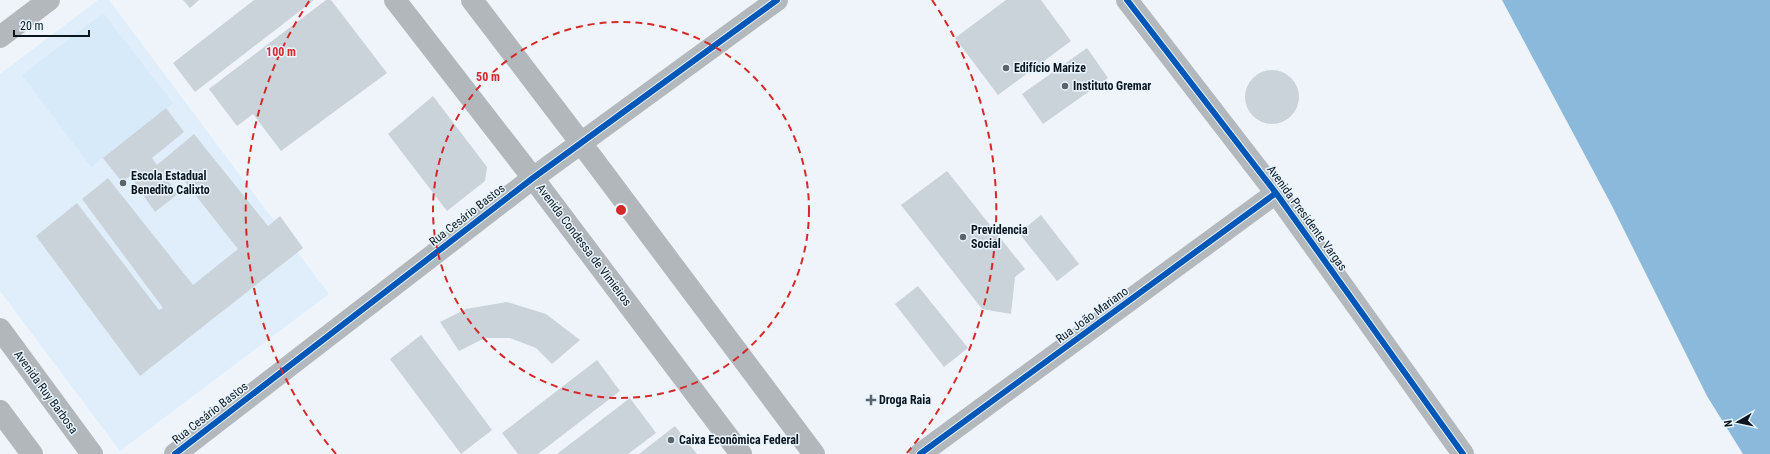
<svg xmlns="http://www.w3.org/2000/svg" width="1770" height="454" font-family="'Roboto Condensed',sans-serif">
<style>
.built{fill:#e0eefb}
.green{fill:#d7eaf9}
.water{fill:#8ab9dc}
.building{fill:#cad3da}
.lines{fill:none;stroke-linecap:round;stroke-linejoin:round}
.street{stroke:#b2b8bc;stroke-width:22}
.secondary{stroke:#b2b7bb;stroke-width:22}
.cycleway-casing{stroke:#e9f5ff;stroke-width:8}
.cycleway{stroke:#0057b8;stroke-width:6}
.ring{fill:none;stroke:#d62828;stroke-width:2;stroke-dasharray:7 5}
.poi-dot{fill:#5a646b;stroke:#e9f5ff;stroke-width:1.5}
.labels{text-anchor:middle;stroke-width:3;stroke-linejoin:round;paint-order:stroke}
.poi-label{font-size:12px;font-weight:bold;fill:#0b161e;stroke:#e9f5ff;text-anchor:start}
.street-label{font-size:12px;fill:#0b161e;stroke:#e9f5ff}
.centre{fill:#d62828;stroke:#e9f5ff;stroke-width:2}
.ring-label{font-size:12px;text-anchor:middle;font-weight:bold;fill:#d62828;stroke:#e9f5ff;stroke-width:3;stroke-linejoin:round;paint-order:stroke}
</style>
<rect width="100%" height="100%" fill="#eef4fa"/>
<path class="built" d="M98,0h11l220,294 -209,157 -120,-160v-217z"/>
<path class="green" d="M103,13l70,90 -82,64 -69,-92z"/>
<path class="water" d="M1502,0h268v454h-27l-36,-58 -96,-192z"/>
<path class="building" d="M183,0h16l-9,8z
M254,0h60l-119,92 -22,-29z
M326,0h5l56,73 -106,78 -28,-37 -16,12 -28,-37z
M1006,0h35l30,41 -73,54 -43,-57z
M1087,48l21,30 -65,46 -21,-30z
M1245 97a27 27 0 1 1 54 0a27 27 0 1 1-54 0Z
M433,96l54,71 -2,14 -38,30 -59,-77z
M166,108l18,24 -32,26 5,7 37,-31 74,92 12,-10 23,32 -163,128 -104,-140 41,-33 82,107 4,-2 -81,-109 26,-21 85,107 45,-36 -64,-81 -10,7 14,19 -23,18 -25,-36 -8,6 -19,-24z
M947,171l78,98 -10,8 -4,37 -29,-5 -81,-104z
M1041,215l38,49 -22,17 -38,-48z
M918,286l50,62 -24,19 -49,-63z
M507,302l39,12 34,26 -28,24 -16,-16 -26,-10h-25l-26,13 -19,-29 26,-13z
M421,335l71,95 -31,24 -71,-95z
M597,360l23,31 -82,63h-20l-16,-21z
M630,398l26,35 -28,21h-71z
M675,426l22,28h-58z"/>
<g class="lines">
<path class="street" d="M1127,0l149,193 187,261
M0,37l49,-37
M175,454l358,-276 244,-178
M920,454l356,-261"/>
<path class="secondary" d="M395,0l138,178 208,276
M472,0l109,143 233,311
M0,329l92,125
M0,411l32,43"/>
<defs>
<path id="cycleway" d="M1127,0l149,193 187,261
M175,454l358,-276 244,-178
M920,454l356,-261"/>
</defs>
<use href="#cycleway" class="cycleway-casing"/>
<use href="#cycleway" class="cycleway"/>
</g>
<g class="ring">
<circle cx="621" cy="210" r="188"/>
<path d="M336 454A375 375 0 0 1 310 0M932 0A375 375 0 0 1 906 454"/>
</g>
<g class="poi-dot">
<circle cx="1006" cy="68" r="4"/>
<circle cx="1065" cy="86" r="4"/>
<circle cx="123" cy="183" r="4"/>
<circle cx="963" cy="237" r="4"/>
<path d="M869 394h4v4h4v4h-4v4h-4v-4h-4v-4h4z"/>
<circle cx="671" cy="440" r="4"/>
</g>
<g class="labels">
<g class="poi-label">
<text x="1014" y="72">Edifício Marize</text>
<text x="1073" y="90">Instituto Gremar</text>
<text x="131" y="180">Escola Estadual<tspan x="131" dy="14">Benedito Calixto</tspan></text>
<text x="971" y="234">Previdencia<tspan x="971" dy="14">Social</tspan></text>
<text x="879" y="404">Droga Raia</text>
<text x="679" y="444">Caixa Econômica Federal</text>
</g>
<g class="street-label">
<text transform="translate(467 215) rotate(-38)" y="4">Rua Cesário Bastos</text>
<text transform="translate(1307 218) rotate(54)" y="4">Avenida Presidente Vargas</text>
<text transform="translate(584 245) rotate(53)" y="4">Avenida Condessa de Vimieiros</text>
<text transform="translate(1092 315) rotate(-36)" y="4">Rua João Mariano</text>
<text transform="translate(46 392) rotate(54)" y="4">Avenida Ruy Barbosa</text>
<text transform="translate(210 413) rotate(-38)" y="4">Rua Cesário Bastos</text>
</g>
</g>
<circle cx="621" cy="210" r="6" class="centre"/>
<g class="ring-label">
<text x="281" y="56">100 m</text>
<text x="488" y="81">50 m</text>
</g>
<g transform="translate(1738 422) rotate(261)" stroke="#e9f5ff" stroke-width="3" paint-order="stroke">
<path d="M0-3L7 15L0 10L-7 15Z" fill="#0b161e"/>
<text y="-6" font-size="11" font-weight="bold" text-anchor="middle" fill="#0b161e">N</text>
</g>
<path d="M14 30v6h75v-6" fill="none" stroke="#0b161e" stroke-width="2"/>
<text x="20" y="30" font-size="12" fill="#0b161e" stroke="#e9f5ff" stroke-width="3" paint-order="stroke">20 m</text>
</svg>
